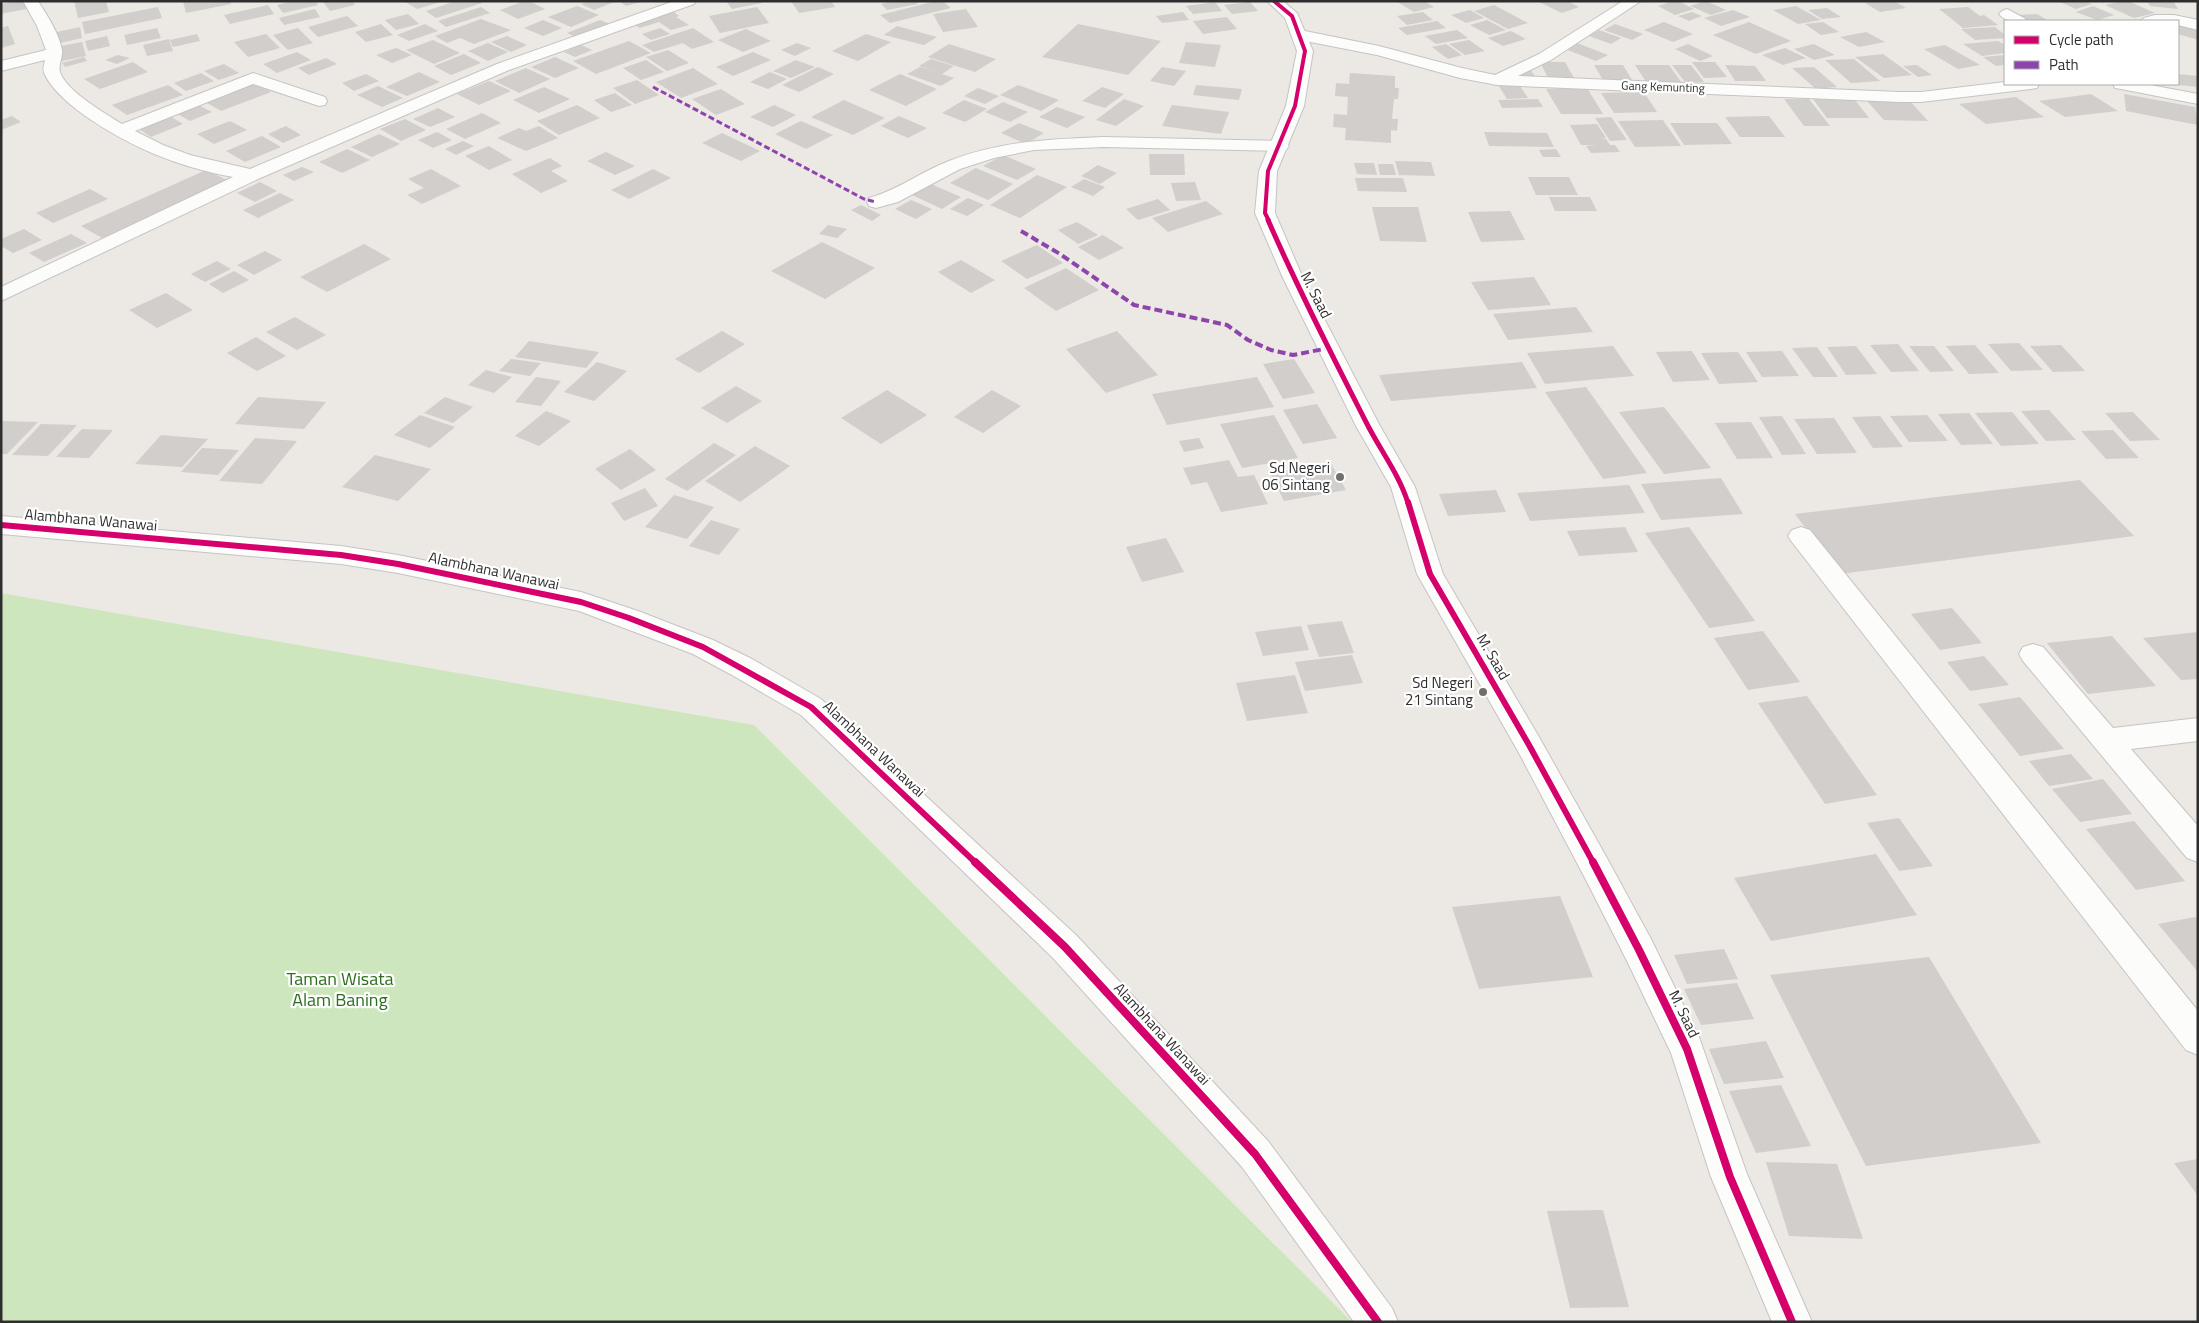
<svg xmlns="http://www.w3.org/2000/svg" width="2199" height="1323" font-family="'Titillium Web',sans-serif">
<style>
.green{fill:#cee6be}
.building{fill:#d1cecb}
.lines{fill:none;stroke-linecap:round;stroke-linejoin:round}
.minor-casing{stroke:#c5c4c5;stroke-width:2}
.tertiary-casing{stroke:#c5c4c5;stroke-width:2}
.minor{fill:#fcfcfb;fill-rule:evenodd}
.tertiary{fill:#fcfcfb;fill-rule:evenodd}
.quiet-far1{stroke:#8e44ad;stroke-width:3;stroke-dasharray:6 3;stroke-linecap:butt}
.quiet{stroke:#8e44ad;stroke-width:4;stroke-dasharray:8 4;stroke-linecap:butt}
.cycleway-far3-casing{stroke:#fff;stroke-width:5.5}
.cycleway-far2-casing{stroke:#fff;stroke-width:8}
.cycleway-far1-casing{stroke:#fff;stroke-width:9}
.cycleway-casing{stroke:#fff;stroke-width:11}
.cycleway-far3{stroke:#d6006c;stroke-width:4}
.cycleway-far2{stroke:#d6006c;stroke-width:5}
.cycleway-far1{stroke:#d6006c;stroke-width:6}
.cycleway{stroke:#d6006c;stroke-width:8}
.poi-dot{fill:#706f6e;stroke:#fff;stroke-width:2}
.labels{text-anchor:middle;stroke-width:4.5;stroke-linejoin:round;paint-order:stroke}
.far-street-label{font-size:12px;fill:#2e2e2e;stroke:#fff}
.street-label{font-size:15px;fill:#2e2e2e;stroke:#fff}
.poi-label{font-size:15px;fill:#2e2e2e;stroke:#fff;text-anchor:end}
.near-park-label{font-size:18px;fill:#2c6e1b;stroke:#fff}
</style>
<rect width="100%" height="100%" fill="#ece8e4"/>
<path class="green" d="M1,593l753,132 598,597h-1351z"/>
<path class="building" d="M16,1h8l2,8 -25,5v-10z
M74,1h32l3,11 -31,6z
M183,1h47l1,3 -45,9z
M292,1h23l3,4 -35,8 -6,-8z
M352,1l3,4 -25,6 -7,-9z
M404,1h37v1l-24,7z
M456,1h23l3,2 -46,15 -10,-7z
M525,1h4l16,8 -27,10 -18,-9z
M589,1h28l-23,9 -13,-6z
M619,1h21v1l-14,4z
M726,1h35l1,2 -30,6z
M791,1h40l4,6 -36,6z
M892,1h23l3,3 -31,6 -6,-6z
M936,1h6l9,7 -61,15 -10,-8z
M1396,1h28l10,6 -20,5z
M1537,1h30l12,6 -17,6z
M1674,1h4l16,8 -19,6 -17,-9z
M1706,1l20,9 -15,5 -21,-9z
M1877,1h17l12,7 -26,4 -15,-9z
M2058,1h26l8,3 -16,5z
M2122,1h6l27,12 -21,5 -29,-13z
M2147,1h26l5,8 -28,-3z
M1215,2l7,9 -29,3 -7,-8z
M1250,2l8,9 -26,3 -8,-9z
M268,5l6,9 -44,10 -6,-9z
M1494,5l34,18 -20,6 -34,-18z
M577,6l22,9 -28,12 -23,-10z
M1796,6l25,14 -23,4 -25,-14z
M2093,6l21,9 -17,5 -21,-8z
M158,7l4,11 -77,16 -3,-12z
M481,7l9,6 -44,14 -8,-6z
M757,7l12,16 -49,10 -11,-17z
M1968,7l12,9 4,-1 14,10 -35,3 -24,-19z
M1827,8l14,9 -19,2 -14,-9z
M315,9l5,8 -36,8 -5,-7z
M966,9l12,18 -35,5 -10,-18z
M1470,10l14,8 -18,5 -15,-8z
M1733,10l17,7 -29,9 -17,-8z
M672,11l7,5 -3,1 13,8 -18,5 -12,-8 -19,6 -7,-4z
M1183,12l6,8 -27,3 -6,-7z
M1423,12l10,8 -26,5 -10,-9z
M1692,12l10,4 -13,5 -11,-5z
M408,14l11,10 -23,6 -11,-10z
M2037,14l12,7h-26l-8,-6z
M347,16l11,10 -40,11 -10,-10z
M1227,17l10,12 -34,5 -10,-13z
M481,19l30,11 -37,14 -14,-6 -13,5 -12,-7z
M543,20l19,8 -19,8 -19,-8z
M600,20l15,6 -33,14 -15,-7z
M1487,20l19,10 -17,5 -19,-10z
M1437,21l9,7 -39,7 -9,-7z
M1664,22l29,12 -20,8 -29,-12z
M1749,22l42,19 -35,13 -43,-19z
M1823,22l16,10 -18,3 -16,-11z
M2178,22l20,6v12l-20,-6z
M381,24l12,11 -27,7 -11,-10z
M425,24l13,7 -29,10 -12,-6z
M1078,24l83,17 -33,34 -86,-18z
M1615,24l28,10 -11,6 -28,-10z
M8,26l7,18 -14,4v-20z
M897,26l40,11 -13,8 -40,-10z
M80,27l2,11 -22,5 -3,-11z
M1995,27l10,8v3l-30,2 -14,-11z
M157,28l4,10 -34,7 -3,-10z
M298,28l15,15 -25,7 -15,-15z
M660,28l10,6 -19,6 -9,-6z
M693,28l21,14 -22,7 -9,-6 -29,9 -12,-7z
M746,29l25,12 -28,11 -25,-12z
M1457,30l11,8 -32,6 -11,-8z
M1599,30l22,8 -10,6 -22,-8z
M1511,31l15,8 -23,7 -15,-8z
M1866,32l19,10 -26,5 -19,-10z
M197,34l3,7 -27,6 -3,-7z
M266,34l14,14 -32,9 -14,-15z
M866,34l25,8 -33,19 -26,-10z
M107,36l3,10 -22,5 -3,-10z
M507,36l20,9 -16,7 -20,-10z
M169,39l4,12 -26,5 -4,-11z
M433,40l27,13 -26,11 -28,-14z
M1469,40l16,11 -20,4 -16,-11z
M629,41l22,12 -55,21 -23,-13z
M1998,41l7,4v8l-23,3 -19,-12z
M82,42l4,14 -28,6 -3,-15z
M1186,42l35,3 -6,22 -36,-4z
M488,43l20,9 -20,9 -20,-10z
M797,43l14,5 -16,8 -14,-6z
M1577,43l31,12 -12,6 -31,-12z
M949,44l47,15 -21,13 -47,-15z
M1446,44l16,11 -14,4 -16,-12z
M1688,44l25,12 -13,5 -25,-12z
M1814,44l21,11 -21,5 -20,-11z
M581,45l11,5 -17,7 -11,-5z
M1945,45l35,20 -22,4 -34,-20z
M396,48l16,7 -20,8 -16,-8z
M1785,48l21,10 -23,7 -21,-10z
M668,50l21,13 -22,8 -21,-14z
M297,52l14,8 -34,13 -14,-9z
M753,52l18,8 -38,16 -17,-9z
M464,54l17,9 -30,12 -17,-9z
M1883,54l29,21 -28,3 -29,-21z
M118,55l12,3 -13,6 -12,-4z
M2005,55v10l-9,1 -13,-9z
M84,57l3,4 -22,6 -3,-4z
M555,57l24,11 -24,10 -24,-11z
M326,58l11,6 -28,11 -11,-7z
M931,59l23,7 -12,8 12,4 -13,8 -34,-12 13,-7 17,5 -18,-6z
M1854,59l26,22 -29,2 -26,-23z
M646,60l18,12 -23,8 -18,-12z
M796,60l19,7 -24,11 -18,-7z
M133,62l15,10 -48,17 -16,-10z
M1540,62h25l9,16h-26z
M1692,62h23l12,15 -23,1z
M224,64l15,9 -20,7 -15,-9z
M1594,65h29l9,15h-29z
M1635,65h34l13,18h-35z
M1672,65h19l13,17h-19z
M1725,65l30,1 11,15h-31z
M1917,65l15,10 -14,2 -15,-11z
M818,67l16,7 -35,18 -17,-7z
M1162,67l24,4 -12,15 -24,-5z
M1814,67l23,20 -21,2 -24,-21z
M526,68l24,11 -31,14 -24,-12z
M693,68l25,16 -37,14 -25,-16z
M1531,70l4,7h-13l-4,-6z
M419,72l21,10 -33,14 -21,-9z
M770,72l17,7 -19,10 -18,-7z
M201,73l13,8 -28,10 -12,-8z
M1350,73l45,3v12h4l-1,11h-4l-2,20h6l-1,12 -6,-1v13l-46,-3 1,-12 -13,-1 1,-13 13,1 1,-18 -13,-1 1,-13 13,1z
M366,74l13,7 -25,10 -12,-8z
M900,74l37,15 -31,17 -37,-16z
M2178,74l20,2v11l-20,-2z
M637,80l22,15 -24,9 -22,-16z
M251,81l20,11 -50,19 -19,-11z
M489,81l22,10 -32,14 -22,-11z
M1497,83h21l10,15 -21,1z
M168,85l15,10 -56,20 -15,-10z
M1018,85l41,15 -18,11 -41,-16z
M1196,85l46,4 -3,11 -46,-5z
M378,86l25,12 -21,9 -25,-12z
M544,87l26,12 -31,14 -26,-13z
M1102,87l22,7 -19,14 -23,-7z
M978,88l21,8 -14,8 -21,-8z
M1587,88l16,26h-42l-15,-25z
M721,89l24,15 -29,11 -24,-16z
M1644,92l13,20 -43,1 -13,-20z
M615,93l17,12 -21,7 -17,-12z
M2091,94l27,17 -53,6 -26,-16z
M2124,94l71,13 3,18 -72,-14z
M2016,97l28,20 -58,7 -27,-20z
M1124,99l20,7 -28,20 -20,-6z
M1538,99l5,8 -41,1 -4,-8z
M1784,99h25l21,27h-26z
M1813,99l42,1 14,18h-42z
M844,100l41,18 -32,17 -42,-18z
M964,100l23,9 -22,13 -23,-9z
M1867,101h43l18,20 -44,-1z
M1003,102l25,10 -18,10 -25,-10z
M196,104l16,8 -22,9 -16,-9z
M577,105l23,13 -41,17 -22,-14z
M774,105l22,10 -23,12 -23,-10z
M1172,105l57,7 -8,22 -59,-8z
M1057,107l28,10 -18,11 -28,-11z
M438,108l17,9 -25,10 -17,-8z
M482,113l19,10 -36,16 -19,-10z
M168,115l15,9 -32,13 -15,-10z
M12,116l9,6 -20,8v-10z
M899,116l28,12 -19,10 -27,-12z
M1769,116l16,21h-45l-15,-20z
M1611,117l16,23 -17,1 -15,-23z
M405,119l21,11 -25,11 -21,-12z
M1663,120l18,26 -46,1 -17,-26z
M230,121l17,9 -33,14 -17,-10z
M801,121l32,14 -27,14 -31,-15z
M1019,123l25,10 -18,11 -25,-11z
M1670,123h47l15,21 -48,1z
M1597,124l9,14 -6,1h6l4,6h5l5,7 -29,1 -5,-7 10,-1h-15l-11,-20z
M286,126l15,9 -18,8 -15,-9z
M539,126l19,12 -32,13 -29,-13 22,-10 7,3z
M437,132l15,8 -19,8 -15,-8z
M1484,132l63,1 7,14 -65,-1z
M722,133l38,18 -19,10 -39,-18z
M379,134l21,10 -28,13 -21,-10z
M262,136l19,11 -36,15 -19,-11z
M463,141l11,5 -18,9 -11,-6z
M489,146l23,14 -23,10 -24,-14z
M347,149l23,11 -28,13 -23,-11z
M1556,149l5,8h-18l-4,-7z
M606,152l29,14 -20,9 -28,-14z
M1149,154h35l1,21h-35z
M1003,155l33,14 -19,11 -34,-14z
M550,158l12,8 -11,5 17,10 -27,12 -29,-19z
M1395,161l36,1 4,14 -36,-1z
M1354,163h20l3,12 -20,-1z
M1378,164h15l3,11h-16z
M1098,165l19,8 -17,11 -19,-8z
M302,167l12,5 -20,9 -11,-6z
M976,168l37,16 -25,16 -38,-17z
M431,169l30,17 -39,18 -15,-9 17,-7 -16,-9z
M653,169l18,9 -42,21 -18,-9z
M206,170l21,10 -125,58 -21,-12z
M1037,175l30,12 -47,31 -30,-13z
M1528,177h41l9,18h-42z
M1355,178h48l4,14 -49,-1z
M1084,179l21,8 -12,9 -22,-9z
M260,182l17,9 -22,11 -18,-9z
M1195,182l6,18 -25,1 -5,-18z
M931,184l30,13 -19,12 -30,-14z
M90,189l18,10 -55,24 -17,-10z
M280,193l14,7 -36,18 -15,-8z
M1549,197h41l7,14h-42z
M968,198l16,7 -17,11 -17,-7z
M1158,199l12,11 -32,10 -12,-11z
M911,200l21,9 -16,10 -21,-10z
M1206,201l17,13 -55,18 -16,-14z
M861,205l20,10 -9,6 -21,-11z
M1372,207h46l9,35 -47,-1z
M1510,211l15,29 -44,2 -13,-30z
M1077,222l21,13 -20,9 -20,-14z
M828,225l19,4 -10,9 -18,-4z
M24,229l18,11 -29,13 -12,-7v-7z
M71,234l16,9 -43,19 -15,-9z
M1103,235l21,13 -25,12 -21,-13z
M822,242l53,26 -50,31 -54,-28z
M364,244l27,15 -64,33 -27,-15z
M1037,245l26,18 -36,16 -26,-18z
M265,251l17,9 -28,15 -17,-10z
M961,260l34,20 -24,13 -33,-21z
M217,261l14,8 -26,13 -14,-8z
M1066,268l33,22 -43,21 -32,-23z
M234,271l15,9 -26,13 -14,-9z
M1534,277l17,28 -63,5 -17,-28z
M166,293l27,17 -36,18 -28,-18z
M1576,307l17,25 -85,8 -15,-26z
M295,317l31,18 -29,15 -31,-18z
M722,331l23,13 -46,29 -24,-14z
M1117,331l41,44 -52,18 -40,-44z
M256,337l30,19 -29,15 -30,-18z
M529,341l70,11 -13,16 -71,-11z
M2019,343l24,27 -32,1 -23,-27z
M1898,344l21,27 -28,1 -21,-27z
M1975,345l24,28 -30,1 -23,-28z
M2061,345l24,26 -32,1 -23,-26z
M1613,346l21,30 -89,8 -18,-31z
M1856,346l21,28 -31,1 -19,-28z
M1909,346h25l20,25 -24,1z
M1817,347l21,30h-25l-21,-29z
M1692,351l18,29 -37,2 -17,-30z
M1782,351l17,25 -37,1 -16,-25z
M1738,352l20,30 -39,2 -18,-31z
M511,359l30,4 -11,13 -31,-5z
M1294,359l21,34 -32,6 -20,-35z
M597,362l30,9 -33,30 -30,-9z
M1522,362l15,26 -146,13 -12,-26z
M486,370l26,7 -18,16 -26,-8z
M536,377l25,4 -20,25 -26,-4z
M1257,377l17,30 -107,18 -15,-31z
M736,386l26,15 -35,22 -26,-15z
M1586,387l61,86 -44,6 -58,-87z
M887,390l40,25 -46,29 -40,-26z
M992,390l29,16 -38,27 -29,-16z
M258,397l68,5 -22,27 -69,-5z
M445,397l28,10 -20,16 -29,-10z
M1317,404l20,34 -34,6 -20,-34z
M1664,407l47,61 -47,6 -45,-62z
M2049,410l27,30 -30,1 -25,-30z
M546,411l25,10 -32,25 -24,-10z
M2012,412l27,32 -38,2 -26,-33z
M2133,412l27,28 -30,1 -25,-28z
M1969,413l24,31 -32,1 -23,-31z
M420,415l35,12 -25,21 -36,-13z
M1274,415l24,43 -56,10 -22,-44z
M1927,415l21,26 -39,1 -19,-26z
M1782,416l24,38 -24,1 -23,-38z
M1880,416l23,31 -30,1 -21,-31z
M1834,418l23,35 -40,1 -23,-35z
M1,421l37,1 -31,32h-6z
M1751,422l22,36 -36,1 -22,-36z
M41,424l36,1 -29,31 -36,-1z
M82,429l31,1 -24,28 -33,-1z
M2113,430l26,28 -33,1 -25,-28z
M161,435l47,4 -26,28 -47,-3z
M255,438l42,3 -35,43 -43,-3z
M1199,438l5,10 -20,4 -5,-11z
M714,443l22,12 -49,36 -22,-12z
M755,446l35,20 -50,36 -35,-21z
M202,448l37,2 -21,25 -37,-3z
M630,449l26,21 -35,20 -26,-21z
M375,455l56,14 -33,32 -56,-14z
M1229,460l9,17 16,-2 14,29 -47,8 -14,-30 -16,3 -8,-17z
M1330,462l16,28 -62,11 -14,-28z
M1721,478l22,36 -82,6 -20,-36z
M2080,480l54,56 -294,38 -45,-60z
M1629,485l16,28 -115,8 -13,-28z
M645,488l13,18 -34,15 -13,-18z
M1496,490l10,22 -58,4 -9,-22z
M674,495l40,12 -27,32 -42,-12z
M711,520l29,9 -21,26 -30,-9z
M1625,527l13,25 -59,4 -12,-25z
M1689,527l66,94 -46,7 -64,-95z
M1166,538l18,34 -42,10 -16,-35z
M1952,608l30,35 -42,7 -29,-36z
M1342,621l12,32 -35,4 -12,-32z
M1301,626l8,24 -46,6 -8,-24z
M1763,631l37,51 -52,8 -34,-52z
M2198,632v47l-17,1 -38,-42z
M2112,636l44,50 -68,8 -41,-51z
M1352,655l11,28 -58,8 -10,-29z
M1984,656l25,29 -39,6 -23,-29z
M1295,675l13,38 -61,8 -11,-38z
M1807,696l70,99 -52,9 -67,-101z
M2020,697l44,52 -44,7 -42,-52z
M2071,754l22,25 -44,7 -20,-25z
M2103,779l29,35 -52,8 -28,-33z
M1899,818l34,48 -34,5 -32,-48z
M2134,821l51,60 -49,9 -50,-61z
M1876,854l41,61 -146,26 -37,-63z
M1560,896l33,81 -114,12 -27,-82z
M2195,917l3,3v52l-40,-48z
M1724,949l14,30 -51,5 -13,-29z
M1929,957l112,186 -175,23 -96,-191z
M1737,983l17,36 -53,6 -17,-36z
M1766,1041l18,37 -60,6 -15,-35z
M1781,1085l30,61 -55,7 -27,-62z
M2198,1159v37l-24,-33z
M1766,1162l71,2 26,75 -74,-3z
M1603,1210l26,97 -59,1 -23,-97z"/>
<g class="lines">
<defs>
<path id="minor" d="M23,1h15c9,14 21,32 24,49 1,7 -4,15 -2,22 6,19 46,42 62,52l131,-51 72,24 2,4 -2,4 -6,1 -66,-22 -118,47 28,14 27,10 60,14 247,-105 177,-63h22l-2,3 -185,66 -251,109 -257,122v-14l232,-110c-28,-5 -55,-13 -81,-24 -31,-13 -92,-47 -107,-78 -3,-5 -1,-10 0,-15l-44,11v-10l45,-11 -9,-24z
M1623,1h18l-90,59 -33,16 382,16h21l84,-10v2h34l-2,4 -6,1 -110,13h-21l-403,-17 -37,-7 -83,-23 -77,-15 -6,-2 -2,-3 2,-3 6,-2 79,16 83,22 33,7 44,-21z
M2007,9l17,9 3,3c-10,1 -21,2 -28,-7l3,-3z
M2155,15h19l24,5v10l-20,-5v-4h-37l3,-3z
M2113,84h32l53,10v10l-77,-15 -6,-1z
M1104,137l176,4 6,1 3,4 -3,4 -6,1 -176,-4 -70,3 -40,8 -34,11 -62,33 -22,6 -7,-2 -2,-4 2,-4c29,-8 53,-27 80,-37 51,-20 102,-22 155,-24z
M1801,527l9,3 388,481v44l-12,-5 -394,-508 -4,-6 4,-6z
M2033,644l10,3 70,81 85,-10v23l-67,8 67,77v36l-11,-4 -164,-197 -4,-7 4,-7z"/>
<path id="tertiary" d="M1267,1h16l14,12 16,38 -9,55 -27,65 -2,42 28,65 77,148 35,61 28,87 96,163 69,123 43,79 48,98 48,137 65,148h-40l-61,-145 -40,-124 -44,-92 -41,-81 -67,-127 -102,-179 -26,-87 -35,-61 -73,-148 -28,-65 4,-42 27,-65 11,-55 -12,-33z
M1,516l340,30 57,9 183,37 57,19 75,29 39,19 69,40 256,237 191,205 124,167 6,14h-44l-112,-155 -189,-209 -252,-243 -69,-40 -39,-21 -114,-43 -181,-38 -57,-9 -340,-30z"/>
</defs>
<use href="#minor" class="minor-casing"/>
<use href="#tertiary" class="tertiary-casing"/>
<use href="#minor" class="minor"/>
<use href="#tertiary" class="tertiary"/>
<path class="quiet-far1" d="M653,87l211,112 12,3"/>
<path class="quiet" d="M1021,231l39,23 74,51 93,20 21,15 23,10 22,5 36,-7"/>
<defs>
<path id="cycleway-far3" d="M1269,221l-4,-8 3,-42 27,-65 10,-55 -13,-35 -18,-15"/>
<path id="cycleway-far2" d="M1268,220c30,69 64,135 98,202 14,28 33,52 42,81"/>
<path id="cycleway-far1" d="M1408,502l22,72 99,171 65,119
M1,525l340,30 57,9 183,38 48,16 74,29 108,60 166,157"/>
<path id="cycleway" d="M975,862l90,85 190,207 123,168
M1593,862l46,88 48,99 43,128 62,145"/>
</defs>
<use href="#cycleway-far3" class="cycleway-far3-casing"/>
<use href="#cycleway-far2" class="cycleway-far2-casing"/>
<use href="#cycleway-far1" class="cycleway-far1-casing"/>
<use href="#cycleway" class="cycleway-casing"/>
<use href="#cycleway-far3" class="cycleway-far3"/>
<use href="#cycleway-far2" class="cycleway-far2"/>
<use href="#cycleway-far1" class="cycleway-far1"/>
<use href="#cycleway" class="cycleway"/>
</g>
<g class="poi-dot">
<circle cx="1340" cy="477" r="5"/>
<circle cx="1483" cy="692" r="5"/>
</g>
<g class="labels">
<g class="far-street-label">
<text transform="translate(1663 87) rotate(2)" y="4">Gang Kemunting</text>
</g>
<g class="street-label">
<text transform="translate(1316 295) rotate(63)" y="5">M. Saad</text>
<text transform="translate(91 520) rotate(5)" y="5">Alambhana Wanawai</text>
<text transform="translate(494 571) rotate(12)" y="5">Alambhana Wanawai</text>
<text transform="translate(1493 657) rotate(60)" y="5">M. Saad</text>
<text transform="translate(874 749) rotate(43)" y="5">Alambhana Wanawai</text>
<text transform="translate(1684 1014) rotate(64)" y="5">M. Saad</text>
<text transform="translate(1162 1034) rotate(47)" y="5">Alambhana Wanawai</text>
</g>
<g class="poi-label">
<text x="1330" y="473">Sd Negeri<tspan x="1330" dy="17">06 Sintang</tspan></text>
<text x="1473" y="688">Sd Negeri<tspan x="1473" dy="17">21 Sintang</tspan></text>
</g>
<g class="near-park-label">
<text x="340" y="985">Taman Wisata<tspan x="340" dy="21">Alam Baning</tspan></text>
</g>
</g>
<rect width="2199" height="1323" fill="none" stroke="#2e2e2e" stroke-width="5"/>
<rect x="2004" y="20" width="175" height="65" fill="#ffffff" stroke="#ababab"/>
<rect x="2014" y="36" width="25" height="8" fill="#d6006c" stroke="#ababab"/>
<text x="2049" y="45" font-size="15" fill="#2e2e2e">Cycle path</text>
<rect x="2014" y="61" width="25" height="8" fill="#8e44ad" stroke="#ababab"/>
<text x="2049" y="70" font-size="15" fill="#2e2e2e">Path</text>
</svg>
